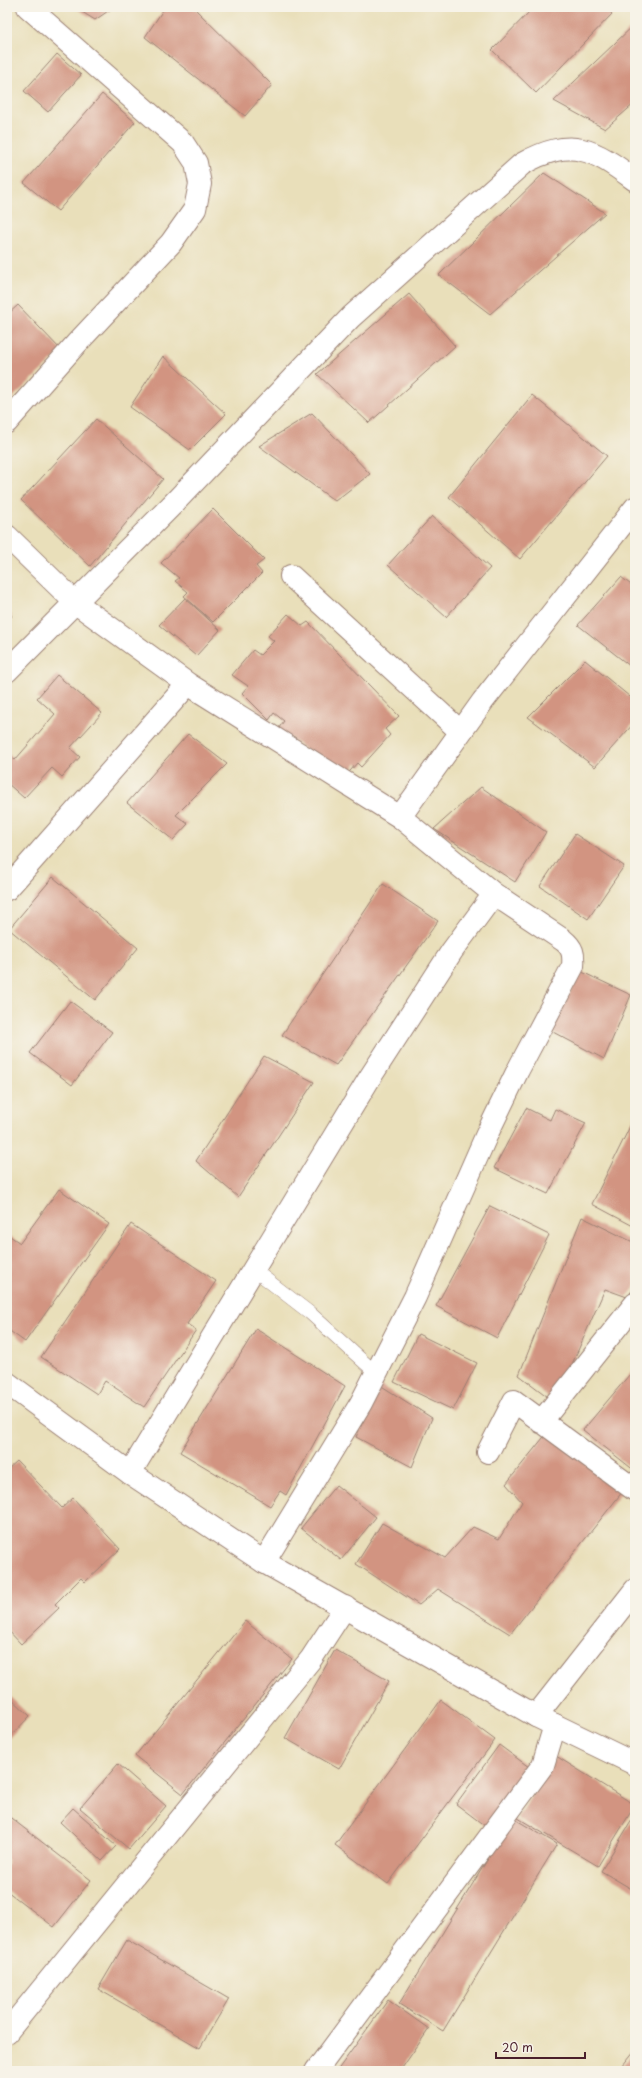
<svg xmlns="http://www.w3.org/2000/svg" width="642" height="2078" font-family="'Playpen Sans',sans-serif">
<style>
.building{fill:#d29481}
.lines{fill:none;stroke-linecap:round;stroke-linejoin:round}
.lane-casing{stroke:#9a7f72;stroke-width:14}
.street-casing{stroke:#9a7f72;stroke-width:24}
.secondary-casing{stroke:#9a7f72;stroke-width:24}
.lane{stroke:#fff;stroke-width:13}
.street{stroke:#fff;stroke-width:22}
.secondary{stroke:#fff;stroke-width:22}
</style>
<rect width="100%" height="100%" fill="#f7f3e8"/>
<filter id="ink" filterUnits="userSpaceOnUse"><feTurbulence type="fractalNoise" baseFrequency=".025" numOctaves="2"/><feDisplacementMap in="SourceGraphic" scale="8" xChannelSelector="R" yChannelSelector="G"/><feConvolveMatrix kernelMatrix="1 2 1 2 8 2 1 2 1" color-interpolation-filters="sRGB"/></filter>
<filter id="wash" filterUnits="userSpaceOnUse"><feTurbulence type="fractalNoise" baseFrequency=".012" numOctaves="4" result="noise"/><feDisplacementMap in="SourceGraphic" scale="16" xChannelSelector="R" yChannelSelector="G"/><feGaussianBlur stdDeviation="0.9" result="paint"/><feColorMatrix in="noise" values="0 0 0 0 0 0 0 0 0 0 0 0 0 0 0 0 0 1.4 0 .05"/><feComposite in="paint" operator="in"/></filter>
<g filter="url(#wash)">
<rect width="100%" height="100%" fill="#e9dfba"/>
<g id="blocks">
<path class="building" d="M74,7h40l-19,13z
M165,7h28l79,78 -27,31 -100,-79z
M534,7h71l7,7 -76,79 -44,-43z
M635,24v79l-30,26 -51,-28z
M57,54l24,21 -33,37 -24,-21z
M102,94l33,28 -77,89 -34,-28z
M544,173l61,40 -115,101 -51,-39z
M409,294l46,52 -86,77 -52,-49z
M18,305l44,46 -55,52v-88z
M163,356l63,58 -36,36 -60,-43z
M532,395l75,61 -87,103 -71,-62z
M312,413l58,61 -35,27 -76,-55z
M96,419l67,60 -73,87 -69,-66z
M213,509l51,51 -8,6 6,7 -49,49 -29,-26 4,-4 -13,-11 4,-3 -18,-15z
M432,516l58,52 -44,49 -58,-52z
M621,577l14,11v82l-57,-45z
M185,598l35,32 -24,26 -37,-31z
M7,611l5,5 -5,5z
M288,614l14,12 6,-4 91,94 -14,13 5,6 -29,32 -4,-4 -13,15 -66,-49 6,-8 -10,-8 -5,7 -27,-27 6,-7 -16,-11 21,-25 7,5 14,-14 -6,-5z
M585,660l50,41v21l-40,45 -67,-50z
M57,675l45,38 -32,35 10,9 -18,20 -10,-9 -28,30 -17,-15v-30l8,7 40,-46 -18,-16z
M188,734l39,30 -51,51 12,9 -15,16 -46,-37z
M481,787l65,45 -31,50 -81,-53z
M575,834l49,32 -36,53 -48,-33z
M53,877l85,71 -43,52 -86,-71z
M383,884l55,37 -102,144 -54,-30z
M580,971l51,24 -27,64 -53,-28z
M70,1001l42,31 -40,53 -42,-32z
M264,1056l50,26 -76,115 -42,-36z
M526,1108l24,12 5,-11 31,14 -38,71 -54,-26z
M635,1116v111l-43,-23z
M59,1189l50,35 -84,118 -18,-13v-95l13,9z
M490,1206l59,29 -52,103 -61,-32z
M582,1217l53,26v44l-8,10 -22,-8 -40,91 -13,20 -33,-25z
M131,1224l85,57 -29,43 9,6 -52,77 -39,-26 -8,13 -56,-37z
M256,1329l89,57 -59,109 -6,-4 -10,15 -90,-54z
M418,1334l59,29 -24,47 -59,-28z
M635,1368v103l-52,-41z
M380,1385l52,33 -20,49 -56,-30z
M547,1433l76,58 -113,143 -72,-45 -19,16 -63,-41 26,-41 63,35 28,-31 26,12 23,-37 -16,-18z
M17,1461l45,47 11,-10 47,51 -35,33 -4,-4 -26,26 4,4 -38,36 -14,-15v-159z
M336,1485l40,32 -35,43 -40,-32z
M245,1621l47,38 -109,135 -48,-38z
M335,1650l54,31 -50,88 -54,-31z
M7,1694l23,22 -23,24z
M441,1700l54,40 -107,144 -53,-39z
M499,1745l34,25 -44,59 -33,-25z
M556,1756l79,49 -37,61 -80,-48z
M118,1764l48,42 -37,43 -49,-41z
M73,1808l43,38 -14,15 -42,-39z
M7,1815l84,65 -37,47 -47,-36z
M635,1815v76l-34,-20z
M513,1818l44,26 -114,187 -44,-27z
M127,1940l102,59 -29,49 -102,-59z
M388,2000l41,29 -29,42h-63z
M635,2050v21h-17z"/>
</g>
</g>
<g filter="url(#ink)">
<use href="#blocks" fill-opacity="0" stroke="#9a7f72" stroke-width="1"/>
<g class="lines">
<defs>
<path id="lane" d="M253,1269l57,44 66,60"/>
<path id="street" d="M7,422l70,-79 94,-100 24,-34 5,-25 -4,-21 -13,-20 -155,-136
M7,536l69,67 112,81 212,133 94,77 -42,57 -83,128 -239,394
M291,576l170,156
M7,671l165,-166 179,-188 171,-153c50,-28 71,-15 113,16
M400,817l83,-116 152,-193
M7,889l181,-205
M541,1422l94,-118
M488,1452l26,-51 121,89
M264,1562l97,-159 54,-106 72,-163 31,-64 55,-104c1,-12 0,-18 -10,-26l-69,-46
M536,1716l99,-126
M7,2032l304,-373 34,-52
M316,2071l227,-306 12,-40"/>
<path id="secondary" d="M7,1383l123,90 134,89 272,154 99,48"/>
</defs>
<use href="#lane" class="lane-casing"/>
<use href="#street" class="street-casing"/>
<use href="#secondary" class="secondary-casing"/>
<use href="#lane" class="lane"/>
<use href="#street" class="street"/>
<use href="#secondary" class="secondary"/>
</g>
</g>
<rect width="642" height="2078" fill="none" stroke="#f7f3e8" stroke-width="24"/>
<path d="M496 2052v6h89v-6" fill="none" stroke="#4a1f2b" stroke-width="2"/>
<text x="502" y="2052" font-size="12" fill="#4a1f2b" stroke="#f7f3e8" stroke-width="3" paint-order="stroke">20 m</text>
</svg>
